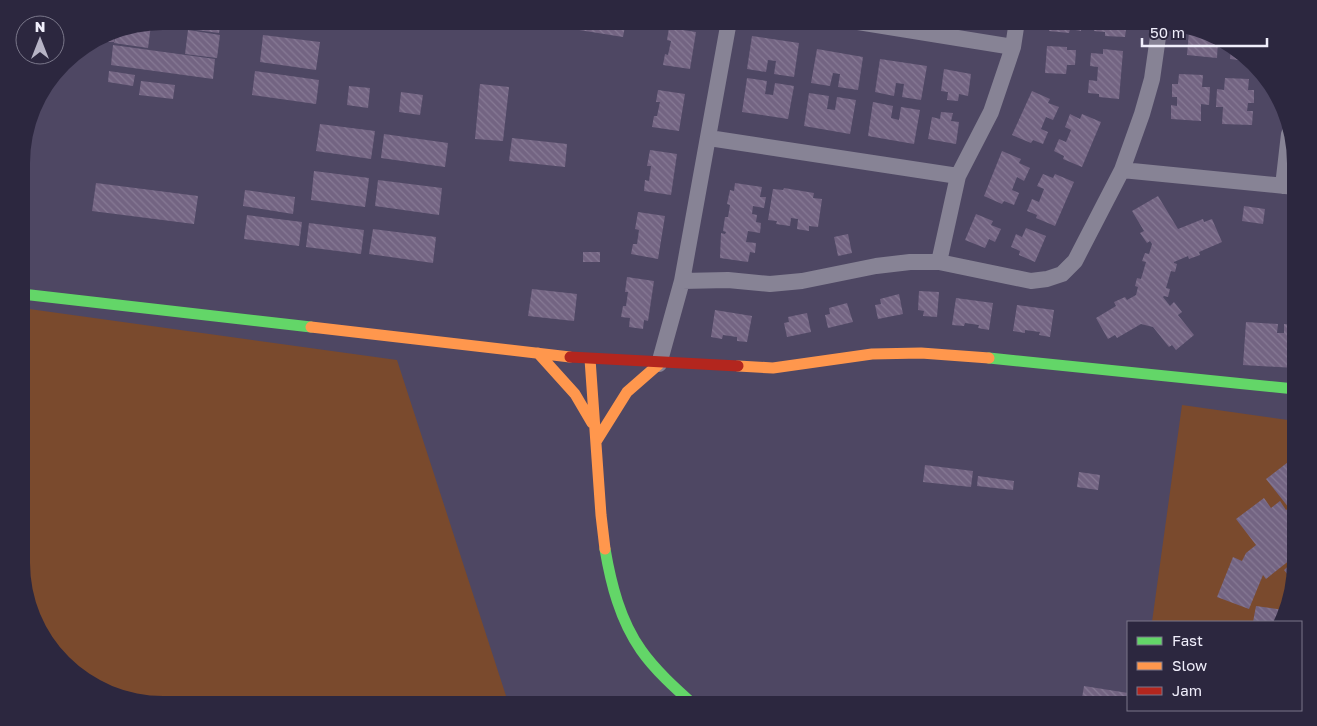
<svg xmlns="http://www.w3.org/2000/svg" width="1317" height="726" font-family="'Golos Text',sans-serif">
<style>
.grass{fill:#7a4a2d}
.building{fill:url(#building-back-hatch)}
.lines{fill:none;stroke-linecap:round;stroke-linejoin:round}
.street{stroke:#878395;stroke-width:16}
.fast{stroke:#63d668;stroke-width:11}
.slow{stroke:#ff974d;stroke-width:11}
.jam{stroke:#b3261e;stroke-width:11}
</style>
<defs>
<pattern id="building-back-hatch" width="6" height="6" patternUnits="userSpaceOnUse" patternTransform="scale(1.25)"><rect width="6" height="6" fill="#736482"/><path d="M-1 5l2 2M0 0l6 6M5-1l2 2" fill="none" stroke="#877a95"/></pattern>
</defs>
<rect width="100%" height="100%" fill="#4e4763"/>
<path class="grass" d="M22,308l375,52 112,345h-346l-71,-19 -47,-45 -23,-60z
M1182,405l113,16v151l-15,50h-128z"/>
<path class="building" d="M163,21h58l-2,12 -67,-9z
M523,21h103l-3,16z
M1050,21h32l-1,10 -11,-2 -1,4 -20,-2z
M1095,21h32l-2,16 -20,-1v-4l-11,-1z
M146,25h5l-3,23 -34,-5 2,-12z
M669,28l27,4 -6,37 -27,-4 2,-11 3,1 3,-14 -4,-1z
M188,30l32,5 -3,23 -32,-4z
M114,31v11h-8v-8z
M1189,31l29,8 -1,19 -30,-3z
M263,35l57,7 -4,28 -56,-8z
M752,36l47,7 -5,34 -20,-3 2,-13 -8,-1 -2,12 -19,-3z
M113,45l102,14 -2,20 -102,-14z
M1047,46l20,1v3h9l-1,15h-8l-1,9 -21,-1z
M1231,46l15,15 -16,-2z
M817,49l46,8 -5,33 -20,-3 2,-13 -7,-1 -3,13 -19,-3z
M1103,49l20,2 -4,48 -20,-2v-3l-11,-1 1,-13 8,1 1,-14 -8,-1 1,-13 12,1z
M880,59l47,7 -6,34 -19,-3 2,-13 -8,-1 -2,13 -19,-4z
M944,69l27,5 -3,22 -9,-2 -1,7 -11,-1 1,-8 -7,-1z
M109,71l26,4 -2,11 -25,-4z
M255,71l64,9 -3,24 -64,-9z
M1179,74l24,1 -1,12h8l-1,18 -8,-1v17l-30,-2v-14l6,1v-9h-5v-13h6z
M747,78l20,3 -2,13 8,1 2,-12 19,3 -6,33 -46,-7z
M1225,78l24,1 -1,11h6v13h-6l-1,8h6l-1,14 -30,-1 1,-17h-7l1,-18 7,1z
M141,81l34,4 -2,14 -34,-4z
M480,84l29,3 -6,54 -28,-2z
M349,86l21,2 -2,20 -21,-3z
M658,90l27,4 -6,37 -27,-4 2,-11h3l3,-14h-4z
M1032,91l18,8 -2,4 11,4 -6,13 -7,-3 -5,12 7,3 -5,12 -10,-4 -2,3 -19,-8z
M401,92l22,3 -3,20 -21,-3z
M809,93l20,3 -2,13 8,1 2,-13 19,3 -6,34 -46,-8z
M873,102l20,4 -2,12 8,2 2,-13 19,3 -6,34 -46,-8z
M941,112l12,1 -2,8 8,1 -3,22 -28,-5 4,-22 8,2z
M1070,114l10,5 2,-5 19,8 -19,45 -19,-8 1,-3 -10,-5 5,-12 7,3 5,-12 -6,-3z
M320,124l55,7 -4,28 -55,-8z
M384,134l64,9 -3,24 -64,-9z
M512,138l55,6 -2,23 -56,-6z
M650,150l27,4 -6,41 -27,-4 1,-11 4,1 2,-15h-4z
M1002,151l19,8 -2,4 11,5 -6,13 -7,-4 -5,13 7,3 -5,12 -10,-4 -2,3 -18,-8z
M314,171l55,7 -4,29 -54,-7z
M1043,174l10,4 2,-4 19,8 -19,44 -19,-8 1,-3 -10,-4 5,-12 7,3 5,-13 -7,-3z
M378,180l64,8 -3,27 -64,-9z
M96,183l102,13 -4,28 -102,-13z
M735,183l27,4 -2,10h6l-2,11 -11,-2 -1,8 5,1 -1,7 5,1 -1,10 -12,-2 -2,11 10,1 -1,10 -5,-1 -2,10 -28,-4 1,-25 4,1 1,-2 -3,-1 2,-14h3l2,-12 -3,-1 3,-14 4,1z
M784,188l30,5 -1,5 9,1 -4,28 -9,-1v5l-12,-2 1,-10 -7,-1 -1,8 -14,-2 1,-3 -9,-1 5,-31 10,1z
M245,190l50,7 -2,17 -50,-8z
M1158,196l20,33 25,-10 1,3 8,-3 10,23 -23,10 1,3 -11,4 -1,-3 -14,6v1l3,1 -2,8 -4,-1 -5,17 4,1 -2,8 -4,-1 -1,1 7,9 4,-4 8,10 -4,3 16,20 -18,15 -4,-5 -3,2 -16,-20 -12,-3 -24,14 -2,-3 -7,4 -12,-21 20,-12 -2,-4 11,-5 2,3 9,-5 2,-8 -3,-1 2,-8 4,1 5,-17 -4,-1 3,-8 4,1 3,-10 -2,-3 -3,2 -7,-10 4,-2 -12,-20z
M1244,206l21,3 -2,15 -21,-3z
M638,212l27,4 -7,43 -27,-5 2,-10h4l2,-14 -4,-1z
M976,214l17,7 -2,4 10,4 -6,13 -6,-3 -4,9 -20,-8z
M247,215l55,7 -3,24 -55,-7z
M309,223l55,7 -3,24 -55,-7z
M1026,228l20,8 -11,26 -16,-7 1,-4 -9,-4 5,-13 6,3z
M373,229l63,8 -3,26 -64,-9z
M848,234l4,19 -14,3 -4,-19z
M583,252h17v10h-17z
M627,277l27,4 -6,40 -4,-1 -1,9 -14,-2 1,-9 -9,-1 2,-11h3l2,-14h-3z
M532,289l45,5 -3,27 -46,-5z
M919,291l20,1 -2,25 -14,-1 1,-5 -6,-1z
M899,294l4,20 -25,5 -3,-14 6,-1 -1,-5z
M956,298l37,5 -4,27 -11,-2 1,-3 -14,-2 -1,3 -12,-1z
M847,303l6,19 -25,6 -3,-13 5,-1 -1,-6z
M1017,305l37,5 -4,27 -11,-2 1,-3 -15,-2v3l-12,-2z
M715,310l37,6 -5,26 -10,-1v-4l-14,-2 -1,4 -11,-2z
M807,313l4,19 -24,5 -3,-14 5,-1 -1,-5z
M1246,322l32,2 -1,9h7v-9l11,1v43l-52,-3z
M1292,459l3,4v93l-29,23 -3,-4 -14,34 -32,-12 16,-40 9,4 4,-8 10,-8 -20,-26 28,-21 7,10 9,-7 6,9 3,-2 -23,-29z
M925,465l48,6 -2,16 -48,-5z
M1079,472l21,3 -2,15 -21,-3z
M978,476l36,5 -1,9 -36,-4z
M1295,560v12l-2,9 -9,-11z
M1256,606l28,4 -4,12h-27z
M1084,686l44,7v11h-47z"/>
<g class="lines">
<path class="street" d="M852,21l161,26
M709,138l249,38
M1122,170l173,17
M1283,186l6,-52
M939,262l19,-86 33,-64 22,-65 4,-26
M682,281l46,-1 42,4 32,-3 74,-15 34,-4h29l92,19 16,-2 15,-5 13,-13 47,-91 20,-56 10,-35 8,-56
M659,364l23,-83 47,-260"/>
<path class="fast" d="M22,294l289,33
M989,358l306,31
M605,549c6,35 15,71 36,101 14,20 34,38 53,55"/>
<path class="slow" d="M311,327l259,30
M538,353l37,41 17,29
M590,359l11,156 4,34
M738,366l35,2 99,-14 49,-1 68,5
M597,440l30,-48 32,-28"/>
<path class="jam" d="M570,357l168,9"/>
</g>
<path d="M0 0H1317V726H0ZM163 30H1154A133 133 0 0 1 1287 163V563A133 133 0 0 1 1154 696H163A133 133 0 0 1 30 563V163A133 133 0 0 1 163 30Z" fill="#2c273f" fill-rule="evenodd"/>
<rect x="1127" y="621" width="175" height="90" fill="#2c273f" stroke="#7a778a"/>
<rect x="1137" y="637" width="25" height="8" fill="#63d668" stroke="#7a778a"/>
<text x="1172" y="646" font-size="15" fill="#f0eefb">Fast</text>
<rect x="1137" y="662" width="25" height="8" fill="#ff974d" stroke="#7a778a"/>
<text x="1172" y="671" font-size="15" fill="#f0eefb">Slow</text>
<rect x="1137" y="687" width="25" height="8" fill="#b3261e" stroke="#7a778a"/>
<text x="1172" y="696" font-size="15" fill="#f0eefb">Jam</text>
<g transform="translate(40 40)"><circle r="24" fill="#2c273f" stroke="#7a778a"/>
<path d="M0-4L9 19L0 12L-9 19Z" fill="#b7b4c6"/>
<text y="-8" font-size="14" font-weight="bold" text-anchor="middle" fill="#f0eefb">N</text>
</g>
<path d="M1142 38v8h125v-8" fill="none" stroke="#f0eefb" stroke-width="2.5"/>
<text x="1150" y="38" font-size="15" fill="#f0eefb" stroke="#2c273f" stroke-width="4" paint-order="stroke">50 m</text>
</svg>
